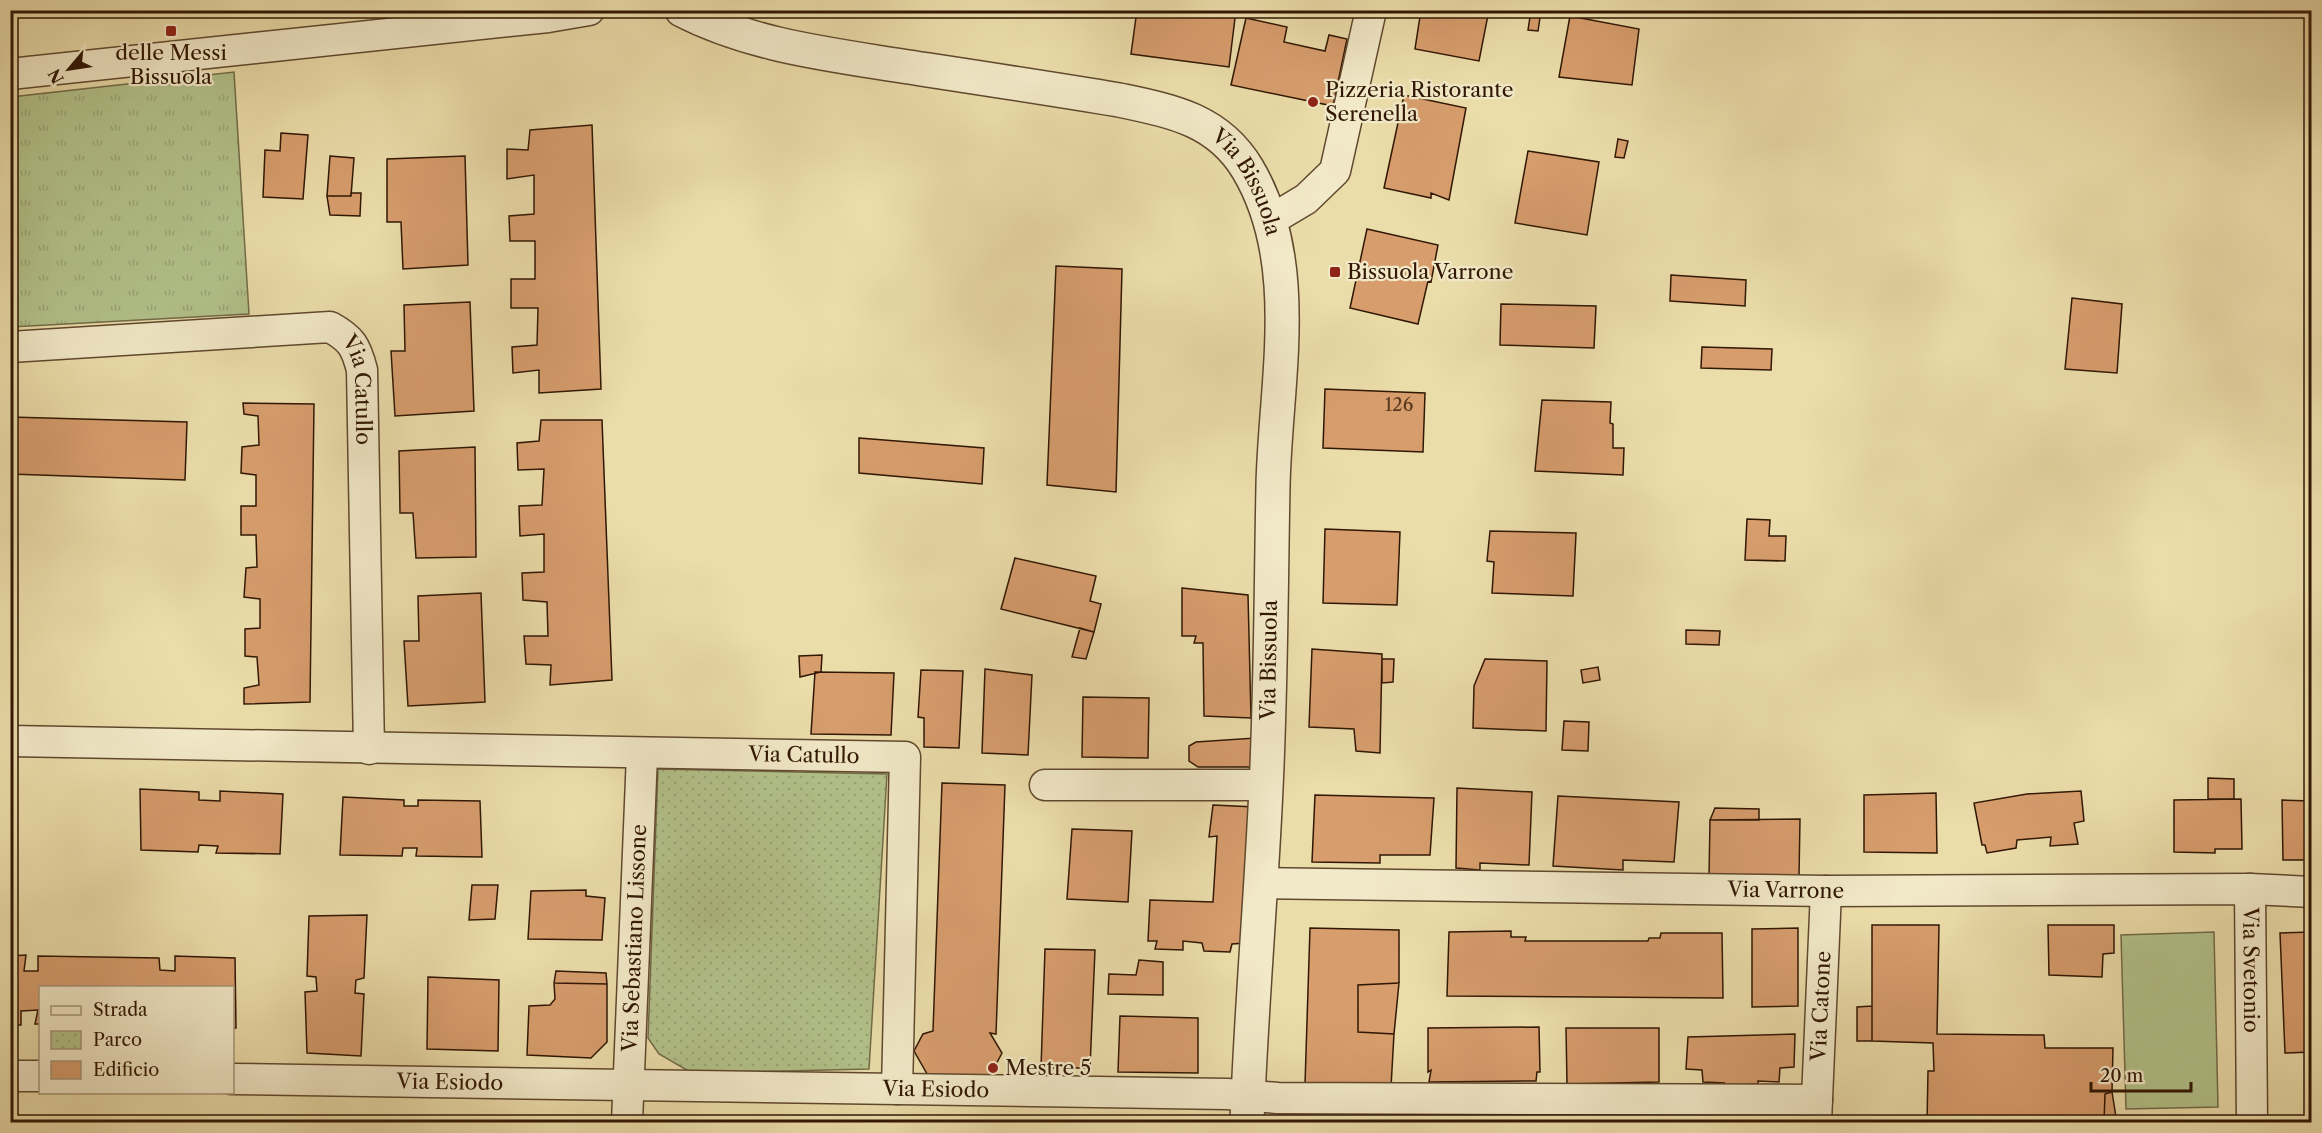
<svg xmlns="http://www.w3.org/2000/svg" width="2322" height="1133" font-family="'Libre Caslon Text',serif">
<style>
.grass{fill:url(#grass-tufts);stroke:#726c48;stroke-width:1.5}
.park{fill:url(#park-dots);stroke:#726c48;stroke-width:1.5}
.garden{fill:#b3c28b;stroke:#726c48;stroke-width:1.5}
.building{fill:#d79d6d;stroke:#311704;stroke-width:1.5}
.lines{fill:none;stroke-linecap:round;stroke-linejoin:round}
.minor-casing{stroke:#60482e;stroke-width:33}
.tertiary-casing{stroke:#60482e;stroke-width:36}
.minor{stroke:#f2e9c8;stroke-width:30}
.tertiary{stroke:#f2e9c8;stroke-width:33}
.poi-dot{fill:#8f2418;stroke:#f2e9c8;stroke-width:2}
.labels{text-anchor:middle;stroke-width:4.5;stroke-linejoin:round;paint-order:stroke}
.number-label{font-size:18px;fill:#5a381e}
.poi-label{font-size:21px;fill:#311704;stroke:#f2e9c8;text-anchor:start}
.street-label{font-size:21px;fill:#311704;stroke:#f2e9c8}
</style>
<defs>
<pattern id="grass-tufts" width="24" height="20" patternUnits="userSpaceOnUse" patternTransform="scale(1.5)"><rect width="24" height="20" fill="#b3c28b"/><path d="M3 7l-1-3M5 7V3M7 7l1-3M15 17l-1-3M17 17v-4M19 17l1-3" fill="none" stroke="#9aa676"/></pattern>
<pattern id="park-dots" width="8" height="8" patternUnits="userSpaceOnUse" patternTransform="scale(1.5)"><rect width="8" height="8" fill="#b3c28b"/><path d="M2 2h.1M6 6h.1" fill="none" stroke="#9aa676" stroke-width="1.8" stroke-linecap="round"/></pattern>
</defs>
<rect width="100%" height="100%" fill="#ebddaa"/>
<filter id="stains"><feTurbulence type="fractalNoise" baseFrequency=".00333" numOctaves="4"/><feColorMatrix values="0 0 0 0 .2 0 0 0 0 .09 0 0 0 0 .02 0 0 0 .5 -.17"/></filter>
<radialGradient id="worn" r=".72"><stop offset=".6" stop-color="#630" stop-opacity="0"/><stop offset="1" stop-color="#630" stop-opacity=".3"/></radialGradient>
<path class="grass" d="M234,72l15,242 -238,13v-230z"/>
<path class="park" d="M658,769l229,5 -18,295 -177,4 -33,-19 -11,-16z"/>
<path class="garden" d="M2214,932l4,175 -92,2 -5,-174z"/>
<path class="building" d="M1137,10h99l-7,57 -98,-13z
M1421,10h68l-10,51 -64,-12z
M1531,10l10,1 -3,20 -10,-1z
M1570,16l69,13 -7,56 -73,-8z
M1246,18l41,9 -3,15 41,9 4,-16 18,4 -14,67 -102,-21z
M1404,95l62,13 -17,92 -18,-7v5l-47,-10z
M592,125l9,264 -62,4v-23l-26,3 -1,-26 25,-2 1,-37h-27v-29h24v-38h-25l-1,-25 25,-2v-39l-27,4v-30l21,1 2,-20z
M281,133l27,2 -5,64 -40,-2 2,-47 15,1z
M1618,139l10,2 -4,17 -9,-1z
M1528,151l71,11 -12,73 -72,-12z
M330,156l24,2 -3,38h-24z
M465,156l3,109 -65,4 -2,-47h-14v-63z
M351,193h10l-1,23 -30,-1 -3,-19h24z
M1367,229l71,16 -7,37 -3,-1 -10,43 -68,-16z
M1056,266l66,3 -6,223 -69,-7z
M1671,275l75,5 -1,26 -75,-5z
M2072,298l50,6 -5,69 -52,-4z
M470,302l4,109 -79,5 -4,-65h14l-1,-46z
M1501,304l95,2 -2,42 -94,-3z
M1702,347l70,2 -1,21 -70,-2z
M1325,389l100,4 -2,59 -100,-4z
M1542,400l69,2 -1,21 3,1v24h11l-1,27 -88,-4z
M243,403l71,1 -4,298 -66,2v-16l15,-3 -2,-28 -12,-1v-27l15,-1v-29l-16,-2 2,-29 11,-1 -1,-32h-15v-29h15v-31l-15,-2 1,-26 17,-2 -1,-29 -14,-2z
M10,417l177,5 -2,58 -175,-6z
M541,420h61l10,260 -62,5 1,-20 -25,-1 -2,-28h24l-1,-34 -24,-2 -1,-27 22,-1v-38l-24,2 -1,-30 23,-1 2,-36 -26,1 -1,-27 22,-2z
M859,438l125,10 -2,36 -123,-11z
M475,447l1,110 -60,1 -3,-45h-13l-1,-62z
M1747,519l23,1 -1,16h17l-1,25 -40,-1z
M1325,529l75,3 -3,73 -74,-2z
M1490,531l86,2 -3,63 -81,-3 2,-31 -7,-1z
M1015,558l81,18 -6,25 11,3 -7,28 -93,-23z
M1182,588l66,7 3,123 -47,-2 -1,-73h-9l2,-7h-14z
M481,593l4,109 -77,4 -4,-65h15l-1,-45z
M1080,628l14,4 -8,27 -14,-2z
M1686,630l34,1 -1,14 -33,-1z
M1312,649l70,5 -2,99 -24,-2 -2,-22 -45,-2z
M822,655l-1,17 -21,5 -1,-21z
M1382,659h12l-1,23 -11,1z
M1485,659l62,2 -1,70 -73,-3 1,-42z
M1598,667l2,13 -17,3 -2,-13z
M985,669l47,6 -4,80 -46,-2z
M921,670l42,1 -4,77 -35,-1v-29l-6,-1z
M815,672l79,1 -3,62 -80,-1z
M1083,697l66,1 -1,60 -66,-1z
M1564,721l25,1 -1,29 -26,-1z
M1255,738l-1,29h-56l-9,-6v-15l7,-4z
M2208,778l26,1v20h-26z
M942,783l63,2 -9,249 -6,-1 12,20 -15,28 -57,-2 -16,-28 9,-17 10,-3z
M1457,788l75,4 -3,73 -49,-2v7l-24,-2z
M140,789l59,3v8l21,1v-10l63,3 -3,60 -64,-1 2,-7 -19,-1 -1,7 -57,-2z
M2081,791l3,30 -10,2 4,21 -28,2 1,-9 -34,3 -1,8 -29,5 -2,-8h-3l-8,-42 53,-9z
M1936,793l1,60 -73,-1v-57z
M1315,795l119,3 -4,57h-50v8l-68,-1z
M1558,796l121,6 -5,60 -51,-2v10l-70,-4z
M343,797l61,3v6h14v-6l62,1 2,56 -66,-1 1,-8h-14l-1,8 -62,-1z
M2241,799l1,50h-27v4l-41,-1v-52z
M2282,800l30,1v59h-29z
M1213,805l42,2 -9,136 -14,1 -2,8 -26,-1 -2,-8 -19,-2v9l-28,-1 2,-8h-9l2,-41 63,2 4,-66 -8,1z
M1715,808l44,1v11h-49z
M1800,819l-1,57 -90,1 1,-57z
M1072,829l60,2 -4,71 -61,-3z
M472,885h26l-3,34 -26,1z
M586,890v6l19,2 -3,42 -74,-1 3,-48z
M367,915l-3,63 -8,2 -1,13 9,1 -3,62 -54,-3 -2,-61 12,-1 -1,-14 -9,-1 2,-60z
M1872,925h67l-2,109 107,1 1,13h68l-1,44 -7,2 -1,28h-177l1,-51h6l-1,-28 -61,-2z
M2048,925h66v28l-11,1 -1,23 -53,-2z
M1310,928l89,2v53l-41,2v47l36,2 -3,53 -86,-3z
M1798,928v78l-46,1v-78z
M1511,931v6h15l-1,4h123l1,-3h11l1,-5h61l1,65 -276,-2 2,-64z
M2312,932v120l-27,1 -5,-120z
M1045,949l50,1 -5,118h-49z
M26,955l-2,16h14v-15l121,2 1,12 15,1v-15l60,2 1,70h-4v-40h-192v36h-5l3,-14 -17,1v14h-11v-69z
M1139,960l24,2v33l-55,-1 1,-20 27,1z
M556,971l50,2 1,11 -53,-1z
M428,977l71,3 -1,71 -71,-2z
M554,983l53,1v58l-16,16 -64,-3 2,-49 21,-1 5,-6z
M1399,983l-5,51 -36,-2v-47z
M1872,1006v35h-15v-34z
M1120,1016l78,2v55l-80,-1z
M1539,1027l1,45h-3l-1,9 -107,1 2,-12 -3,2v-44z
M1566,1028h93v54l-92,2z
M1795,1034l-1,33 -14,1 -1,14 -21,-1v3l-35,2 1,-3 -21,-1 -1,-12 -16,-1 2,-32z
M2112,1092l4,25h3v5h-15l1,-28z
M429,1117l166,4 -166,1z"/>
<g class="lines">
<defs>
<g id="minor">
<path d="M10,74l538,-57 41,-7"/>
<path d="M1269,221l37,-22 29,-28 36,-161"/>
<path id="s1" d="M10,347l320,-20c22,12 26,20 32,43l7,379"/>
<path id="s2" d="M10,741l895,16 -8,332"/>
<path d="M1045,785h222"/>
<path id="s3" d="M1261,883l565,8 424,-2 62,3"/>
<path id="s4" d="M2250,889l2,233"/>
<path d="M10,1076h30"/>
<path id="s5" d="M232,1079l995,15 51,4 539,2"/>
<path id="s6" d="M627,1122l15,-368"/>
<path id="s7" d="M1816,1122l10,-231"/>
</g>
<g id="tertiary">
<path id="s8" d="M682,10c68,35 145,44 220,56 72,11 145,22 217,34 52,11 98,19 128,68 57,94 28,215 26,318 -2,101 -2,201 -7,302 -5,111 -15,223 -19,334"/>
</g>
</defs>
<use href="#minor" class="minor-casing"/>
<use href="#tertiary" class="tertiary-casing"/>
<use href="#minor" class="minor"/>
<use href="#tertiary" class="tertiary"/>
</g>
<g class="poi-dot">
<rect x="165" y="25" width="12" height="12" rx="3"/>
<circle cx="1313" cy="102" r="6"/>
<rect x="1329" y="266" width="12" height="12" rx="3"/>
<circle cx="993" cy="1068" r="6"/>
</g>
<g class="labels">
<g class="number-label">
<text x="1399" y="411">126</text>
</g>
<g class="poi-label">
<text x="171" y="60" text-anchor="middle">delle Messi<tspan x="171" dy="24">Bissuola</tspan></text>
<text x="1325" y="97">Pizzeria Ristorante<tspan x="1325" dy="24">Serenella</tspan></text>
<text x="1347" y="279">Bissuola Varrone</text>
<text x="1005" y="1075">Mestre 5</text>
</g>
<g class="street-label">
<text dy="7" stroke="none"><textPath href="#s8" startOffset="610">Via Bissuola</textPath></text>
<text dy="7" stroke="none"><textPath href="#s1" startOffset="396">Via Catullo</textPath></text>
<text transform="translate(1269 660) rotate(-89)" y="7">Via Bissuola</text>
<text dy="7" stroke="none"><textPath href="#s2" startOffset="794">Via Catullo</textPath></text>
<text dy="7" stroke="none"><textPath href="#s3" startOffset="525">Via Varrone</textPath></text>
<text dy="7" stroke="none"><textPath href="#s6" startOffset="184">Via Sebastiano Lissone</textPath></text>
<text dy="7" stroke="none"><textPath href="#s4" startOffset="81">Via Svetonio</textPath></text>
<text dy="7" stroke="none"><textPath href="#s7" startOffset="116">Via Catone</textPath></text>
<text dy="7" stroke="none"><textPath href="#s5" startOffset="218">Via Esiodo</textPath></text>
<text dy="7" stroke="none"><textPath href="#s5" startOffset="704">Via Esiodo</textPath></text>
</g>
</g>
<rect width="2322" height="1133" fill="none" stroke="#ebddaa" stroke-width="36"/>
<rect x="12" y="12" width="2298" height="1109" fill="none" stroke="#311704" stroke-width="3"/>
<rect x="18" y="18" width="2286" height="1097" fill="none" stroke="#311704" stroke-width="1.5"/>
<rect x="39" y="986" width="195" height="108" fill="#f2e9c8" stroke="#a5957a" stroke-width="1.5"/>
<rect x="51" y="1006" width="30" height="9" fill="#f2e9c8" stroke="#a5957a" stroke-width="1.5"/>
<text x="93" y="1016" font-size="18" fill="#311704">Strada</text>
<rect x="51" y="1031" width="30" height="18" fill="url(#park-dots)" stroke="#a5957a" stroke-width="1.5"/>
<text x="93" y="1046" font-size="18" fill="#311704">Parco</text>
<rect x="51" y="1061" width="30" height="18" fill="#d79d6d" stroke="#a5957a" stroke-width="1.5"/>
<text x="93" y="1076" font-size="18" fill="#311704">Edificio</text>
<g transform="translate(69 69) rotate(241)" stroke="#f2e9c8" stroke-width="4.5" paint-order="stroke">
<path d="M0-4.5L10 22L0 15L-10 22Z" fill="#311704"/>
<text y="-9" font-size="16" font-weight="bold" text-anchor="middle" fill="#311704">N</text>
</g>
<path d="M2091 1082v9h100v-9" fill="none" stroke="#311704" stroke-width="3"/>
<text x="2100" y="1082" font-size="18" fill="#311704" stroke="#f2e9c8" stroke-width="4.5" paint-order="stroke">20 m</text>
<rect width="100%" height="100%" filter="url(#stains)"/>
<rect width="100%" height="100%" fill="url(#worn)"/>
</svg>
